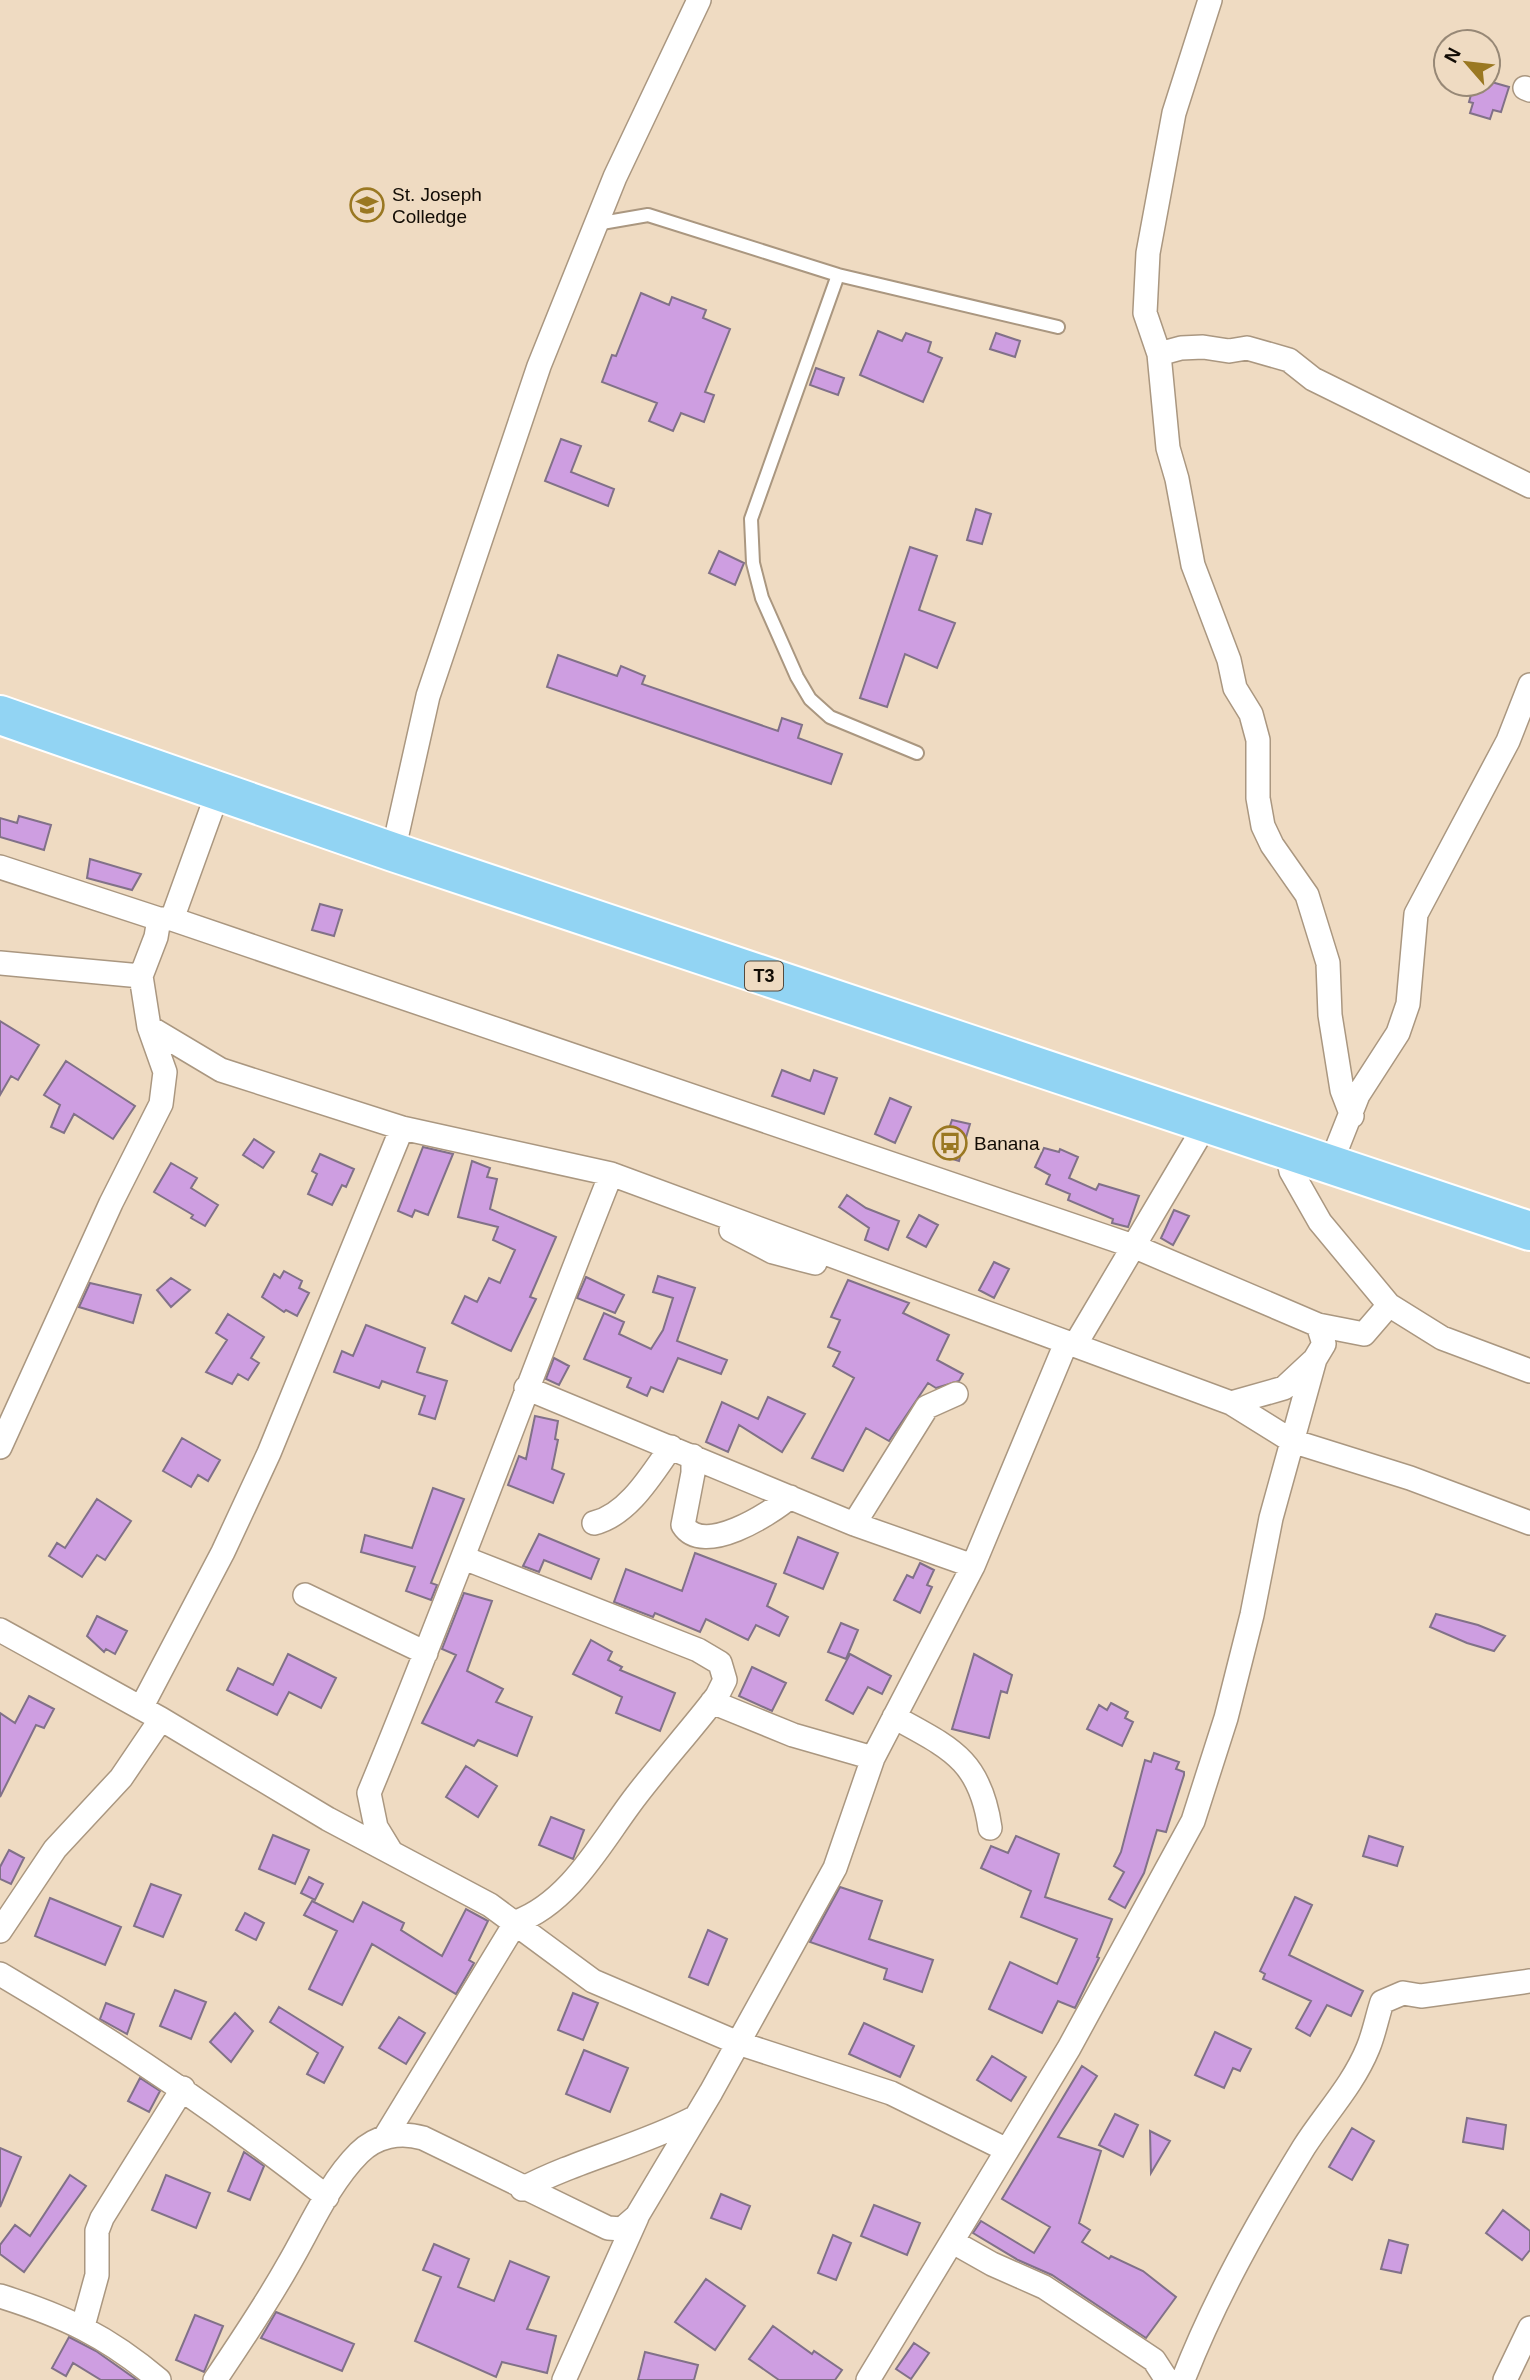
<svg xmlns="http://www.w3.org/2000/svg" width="1530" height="2380" font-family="Helvetica,sans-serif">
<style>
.building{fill:#ce9ee1;stroke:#817188;stroke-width:2}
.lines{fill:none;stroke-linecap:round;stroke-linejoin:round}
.service-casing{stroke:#aa9780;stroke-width:16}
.minor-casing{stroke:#aa9780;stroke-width:26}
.trunk-casing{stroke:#fff;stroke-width:42}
.service{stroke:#fff;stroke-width:12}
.minor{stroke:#fff;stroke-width:23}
.trunk{stroke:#92d4f3;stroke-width:38}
.labels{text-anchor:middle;stroke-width:5;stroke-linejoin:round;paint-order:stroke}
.shield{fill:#efdbc2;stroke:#544a3e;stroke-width:2}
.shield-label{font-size:18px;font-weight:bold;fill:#120c05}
.poi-label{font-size:19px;fill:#120c05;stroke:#efdbc2;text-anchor:start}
</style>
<rect width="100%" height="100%" fill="#efdbc2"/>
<path class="building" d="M1488,81l21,6 -8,25 -8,-2 -3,9 -20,-6 3,-10 -4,-1 5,-18h14z
M641,293l28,12 3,-8 34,13 -3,8 27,11 -25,63 9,3 -10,27 -23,-9 -8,18 -24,-10 8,-18 -55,-21 10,-27 4,1z
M878,331l24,10 4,-8 25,9 -3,10 14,6 -19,44 -63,-27z
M996,333l24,8 -5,16 -25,-8z
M816,368l28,10 -6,17 -28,-10z
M561,439l20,7 -10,26 43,17 -6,17 -63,-25z
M976,509l15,5 -9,30 -15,-4z
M910,547l27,9 -18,54 36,13 -18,45 -32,-14 -18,53 -27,-9z
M719,551l25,12 -9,22 -26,-12z
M558,655l59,21 4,-10 24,10 -3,8 136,47 4,-13 20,7 -4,13 44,16 -11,30 -284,-97z
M19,816l32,9 -7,25 -44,-13v-19l17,5z
M90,859l51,15 -9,16 -45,-12z
M320,904l22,6 -8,26 -22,-6z
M0,1021l39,24 -21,35 -7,-4 -11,19z
M66,1061l69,45 -22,33 -39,-25 -10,19 -13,-6 9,-22 -16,-10z
M782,1070l28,11 4,-11 23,8 -13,36 -52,-18z
M890,1098l21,9 -16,36 -20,-9z
M952,1120l18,4 -11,37 -19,-6z
M254,1139l20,13 -11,16 -20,-13z
M423,1147l30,7 -25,61 -13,-5 -3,7 -14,-6z
M1044,1148l15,4 1,-3 18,8 -9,21 27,12 3,-6 40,12 -11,31 -16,-4 1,-4 -45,-19 2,-6 -24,-10 4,-9 -15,-8z
M320,1154l34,15 -8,18 -4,-2 -10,20 -24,-11 9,-20 -5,-3z
M472,1161l18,7 -3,9 10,2 -7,30 66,28 -26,60 6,2 -25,52 -59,-28 13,-27 12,6 12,-24 11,5 15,-33 -22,-10 5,-13 -40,-10z
M171,1163l26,15 -6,10 27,17 -13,21 -14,-8 2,-3 -39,-23z
M847,1195l19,13 33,13 -11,29 -23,-10 4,-12 -30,-21z
M1174,1210l15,6 -16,29 -12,-7z
M919,1215l19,10 -12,22 -19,-10z
M994,1262l15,7 -15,29 -15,-8z
M284,1271l18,10 -3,7 10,5 -12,23 -11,-6 -2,2 -22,-15 12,-23 6,4z
M658,1276l37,12 -18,53 50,19 -6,14 -43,-16 -15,34 -12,-5 -4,9 -20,-9 4,-9 -47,-19 20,-46 20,9 -5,12 32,15 12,-19 10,-32 -20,-6z
M586,1277l38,18 -9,18 -38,-15z
M171,1278l19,12 -19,17 -14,-17z
M848,1280l61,23 -6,10 46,22 -12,25 26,14 -4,7 -23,7 -8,-5 -39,58 -23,-13 -23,43 -31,-13 42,-80 -21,-12 7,-14 -12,-5 12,-27 -9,-3z
M90,1283l51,12 -8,28 -54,-16z
M228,1314l36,23 -13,21 8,5 -11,17 -10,-6 -6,10 -26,-12 21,-32 -11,-7z
M366,1325l59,23 -8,24 30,9 -12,38 -16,-5 6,-18 -43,-15 -3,7 -45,-16 8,-21 11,5z
M554,1358l15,8 -10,19 -13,-6z
M768,1397l37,17 -23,38 -43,-27 -11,27 -22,-10 16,-40 36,17z
M535,1416l23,5 -3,18 3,1 -6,29 12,5 -11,29 -45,-18 11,-29 7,3z
M182,1438l38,22 -12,21 -10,-6 -7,12 -28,-16z
M433,1488l31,11 -33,84 6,2 -6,15 -25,-9 9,-24 -54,-15 4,-17 47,13z
M97,1499l34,22 -26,39 -8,-5 -15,22 -33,-21 8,-13 8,5z
M539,1534l60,25 -8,20 -47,-19 -5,12 -16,-6z
M798,1537l40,16 -15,36 -39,-16z
M695,1553l81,31 -9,22 21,11 -9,19 -23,-11 -8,15 -42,-21 -6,13 -45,-19 -2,4 -39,-15 12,-33 56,22z
M920,1563l14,7 -7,15 5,2 -12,26 -26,-13 13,-25 6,3z
M464,1593l28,8 -25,70 36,18 -7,13 36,15 -15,39 -39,-16 -4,6 -52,-23 34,-68 -14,-6z
M1436,1614l42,11 27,11 -11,15 -27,-8 -37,-16z
M97,1616l30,15 -12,23 -9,-5 -2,3 -17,-16z
M841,1623l17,7 -12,29 -18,-7z
M591,1640l21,12 -4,8 14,7 -2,3 55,23 -15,38 -44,-18 6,-16 -49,-23z
M288,1654l48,24 -15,30 -32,-16 -12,23 -50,-25 11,-22 35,17z
M850,1654l41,22 -9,18 -14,-7 -15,27 -27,-14z
M974,1654l38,21 -5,18 -6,-2 -12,47 -37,-9z
M752,1667l34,16 -14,28 -33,-15z
M29,1696l25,13 -10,19 -8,-3 -36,72v-84l15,10z
M1111,1703l17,9 -3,6 8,4 -11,24 -35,-17 12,-24 8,5z
M1154,1753l25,9 -3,7 8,3v3l-18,57 -9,-2 -13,43 -19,35 -16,-9 15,-27 -10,-6 7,-14 24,-92 6,2z
M466,1766l31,20 -19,31 -32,-20z
M551,1817l33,13 -11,29 -34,-14z
M273,1835l36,15 -14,34 -36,-15z
M1016,1836l43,18 -14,43 67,22 -15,38 2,1 -24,50 -17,-7 -16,32 -53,-24 21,-47 47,22 20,-45 -56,-22 10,-26 -50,-23 10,-22 17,7z
M1369,1836l34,11 -6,19 -34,-10z
M9,1850l15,8 -13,26 -11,-5v-12z
M309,1877l14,7 -8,16 -14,-7z
M151,1884l30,11 -18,42 -29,-11z
M840,1887l42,14 -13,38 64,21 -11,32 -38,-13 3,-10 -77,-27z
M1295,1897l17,8 -23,50 74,36 -12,25 -24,-11 -17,31 -14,-8 15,-27 -48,-22 2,-5 -5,-3z
M50,1898l71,29 -16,38 -70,-29z
M312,1901l41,21 10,-20 41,21 -3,7 41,26 24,-47 22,12 -19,39 5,3 -18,31 -84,-50 -30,61 -33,-16 28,-58 -33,-16z
M245,1913l19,10 -8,17 -20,-10z
M708,1930l19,9 -19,46 -19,-8z
M175,1990l31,12 -15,37 -31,-13z
M573,1993l25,10 -15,37 -25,-10z
M106,2003l28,11 -7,20 -27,-15z
M279,2007l64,40 -19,36 -17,-9 11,-21 -48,-31z
M235,2013l18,18 -22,31 -21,-20z
M399,2017l26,16 -19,31 -27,-16z
M864,2023l50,23 -14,31 -51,-23z
M1215,2032l36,17 -11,22 -7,-3 -9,20 -29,-13z
M584,2050l44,18 -18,44 -44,-18z
M992,2056l34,21 -15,24 -34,-21z
M1082,2066l15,10 -39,61 43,14 -22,72 11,7 -8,12 27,17 2,-3 32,15 33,26 -30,41 -94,-63 -34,-15 -45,-27 8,-12 53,32 16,-26 -48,-28z
M140,2078l20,13 -11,21 -21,-11z
M1115,2114l23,11 -15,32 -24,-12z
M1467,2118l39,7 -3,24 -40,-7z
M1352,2128l22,13 -22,39 -23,-13z
M1150,2131l20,10 -19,32z
M0,2148l21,9 -21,50z
M244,2152l20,14 -14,34 -22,-9z
M70,2175l16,11 -62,86 -24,-18v-9l15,-20 15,11z
M166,2175l44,18 -14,35 -44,-18z
M721,2194l29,12 -9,23 -30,-11z
M874,2205l46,18 -13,32 -46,-19z
M1503,2210l27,21v19l-8,10 -36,-27z
M833,2235l18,8 -15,37 -18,-7z
M1389,2240l19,5 -7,28 -20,-4z
M434,2244l35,15 -11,28 36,14 16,-40 39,16 -22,52 29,7 -9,37 -45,-11 -6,15 -81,-36 26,-64 -18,-7z
M706,2279l39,27 -30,44 -40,-28z
M276,2312l78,32 -12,27 -81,-33z
M195,2315l28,11 -19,46 -28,-12z
M773,2326l39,28 2,-3 28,19 -7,10h-56l-30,-21z
M69,2337l27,14 41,29h-36l-28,-17 -7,13 -14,-8z
M914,2343l15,10 -18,26 -15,-10z
M645,2352l53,13 -4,15h-56z"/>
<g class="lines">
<defs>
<path id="service" d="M596,224l52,-9 190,60 220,52
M838,275l-87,244 2,44 9,35 35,79 13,22 20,18 87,36"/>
<path id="minor" d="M1210,0l-36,113 -26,140 -3,60 14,41 9,94 9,31 16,86 36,95 6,28 16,26 7,26v58l5,28 9,19 35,50 21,68 2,52 12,75 10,26
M1525,88l5,2
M1159,354l22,-6 22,-1 26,4 18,-3 42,12 24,19 217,107
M393,852l35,-156 111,-330 76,-189 84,-177
M0,867l159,52h13l961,327 185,79 46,9 25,-29
M172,919l47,-130
M0,963l141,13
M149,1027l72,43 181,58 209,46 620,229 61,38 118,37 120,45
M1286,1148l5,23 29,51 69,83 53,33 88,33
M1331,1163l27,-68 40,-62 10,-29 8,-90 92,-173 22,-56
M731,1230l42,22 42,11
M1075,1345l131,-221
M526,1388l328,136 119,42
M1231,1403l53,-15 29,-27
M0,1447l111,-244 50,-99 4,-32 -16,-45 -8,-51 15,-39 3,-18
M693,1456v17l-10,52c20,32 87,-11 107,-28
M594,1523c34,-8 58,-49 77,-76
M854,1524l73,-117 29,-13
M305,1595l121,58
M0,1630l161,89 167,100 162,86 103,76 145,62 153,50 116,57
M712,1702l81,33 80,23
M141,1708l82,-156 46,-99 133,-325
M894,1717c56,31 86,42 96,111
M390,1850l-14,-23 -7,-34c85,-205 160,-413 242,-619
M0,1931l55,-82 66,-71 40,-59
M0,1974c115,67 223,141 327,223
M385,2137l131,-215c55,-20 86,-82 120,-126 26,-34 55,-66 81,-100l8,-16 -5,-17 -22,-13 -234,-92
M522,2189c55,-29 115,-42 170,-70
M953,2242l39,22 52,23 110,73 13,20
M0,2296c64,20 107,40 159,84
M83,2326l14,-51v-44l5,-13 81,-130
M215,2380c25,-37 50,-74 72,-113 22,-37 41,-83 72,-114 17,-17 41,-22 64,-15l185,90 14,1 15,-13 74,-124 124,-224 38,-110 100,-192 93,-223
M564,2380l73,-163
M868,2380l201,-332 124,-227 33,-103 26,-103 19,-97 44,-159 9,-15 -6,-19
M1183,2380c32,-82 75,-158 121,-233 21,-33 49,-62 64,-99 6,-14 9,-31 14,-46l21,-9 18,3 109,-15
M1505,2380l25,-52"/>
<path id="trunk" d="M0,715l393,137 1137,379"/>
</defs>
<use href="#service" class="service-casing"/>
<use href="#minor" class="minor-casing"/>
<use href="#trunk" class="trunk-casing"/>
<use href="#service" class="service"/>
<use href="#minor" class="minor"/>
<use href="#trunk" class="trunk"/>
</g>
<defs>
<symbol id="university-ring" viewBox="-11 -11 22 22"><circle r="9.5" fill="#efdbc2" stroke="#9a7822" stroke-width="1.5"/><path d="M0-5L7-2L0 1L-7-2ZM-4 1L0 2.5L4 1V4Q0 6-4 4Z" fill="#9a7822"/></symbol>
<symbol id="bus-ring" viewBox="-11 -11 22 22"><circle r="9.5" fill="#efdbc2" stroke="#9a7822" stroke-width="1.5"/><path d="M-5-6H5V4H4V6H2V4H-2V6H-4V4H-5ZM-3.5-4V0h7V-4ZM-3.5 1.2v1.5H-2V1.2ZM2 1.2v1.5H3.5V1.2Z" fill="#9a7822"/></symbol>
</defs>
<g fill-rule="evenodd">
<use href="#university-ring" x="348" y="186" width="38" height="38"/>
<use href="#bus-ring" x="931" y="1124" width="38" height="38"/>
</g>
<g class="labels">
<rect class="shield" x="745" y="961.5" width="38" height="29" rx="5"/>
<g class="shield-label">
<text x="764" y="982">T3</text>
</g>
<g class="poi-label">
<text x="392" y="201">St. Joseph<tspan x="392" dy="22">Colledge</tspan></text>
<text x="974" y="1150">Banana</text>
</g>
</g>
<g transform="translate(1467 63) rotate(298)"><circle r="33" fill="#efdbc2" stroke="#978876" stroke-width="2"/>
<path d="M0-5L12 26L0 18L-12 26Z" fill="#9a7822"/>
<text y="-10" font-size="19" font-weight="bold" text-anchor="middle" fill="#120c05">N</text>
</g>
</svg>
